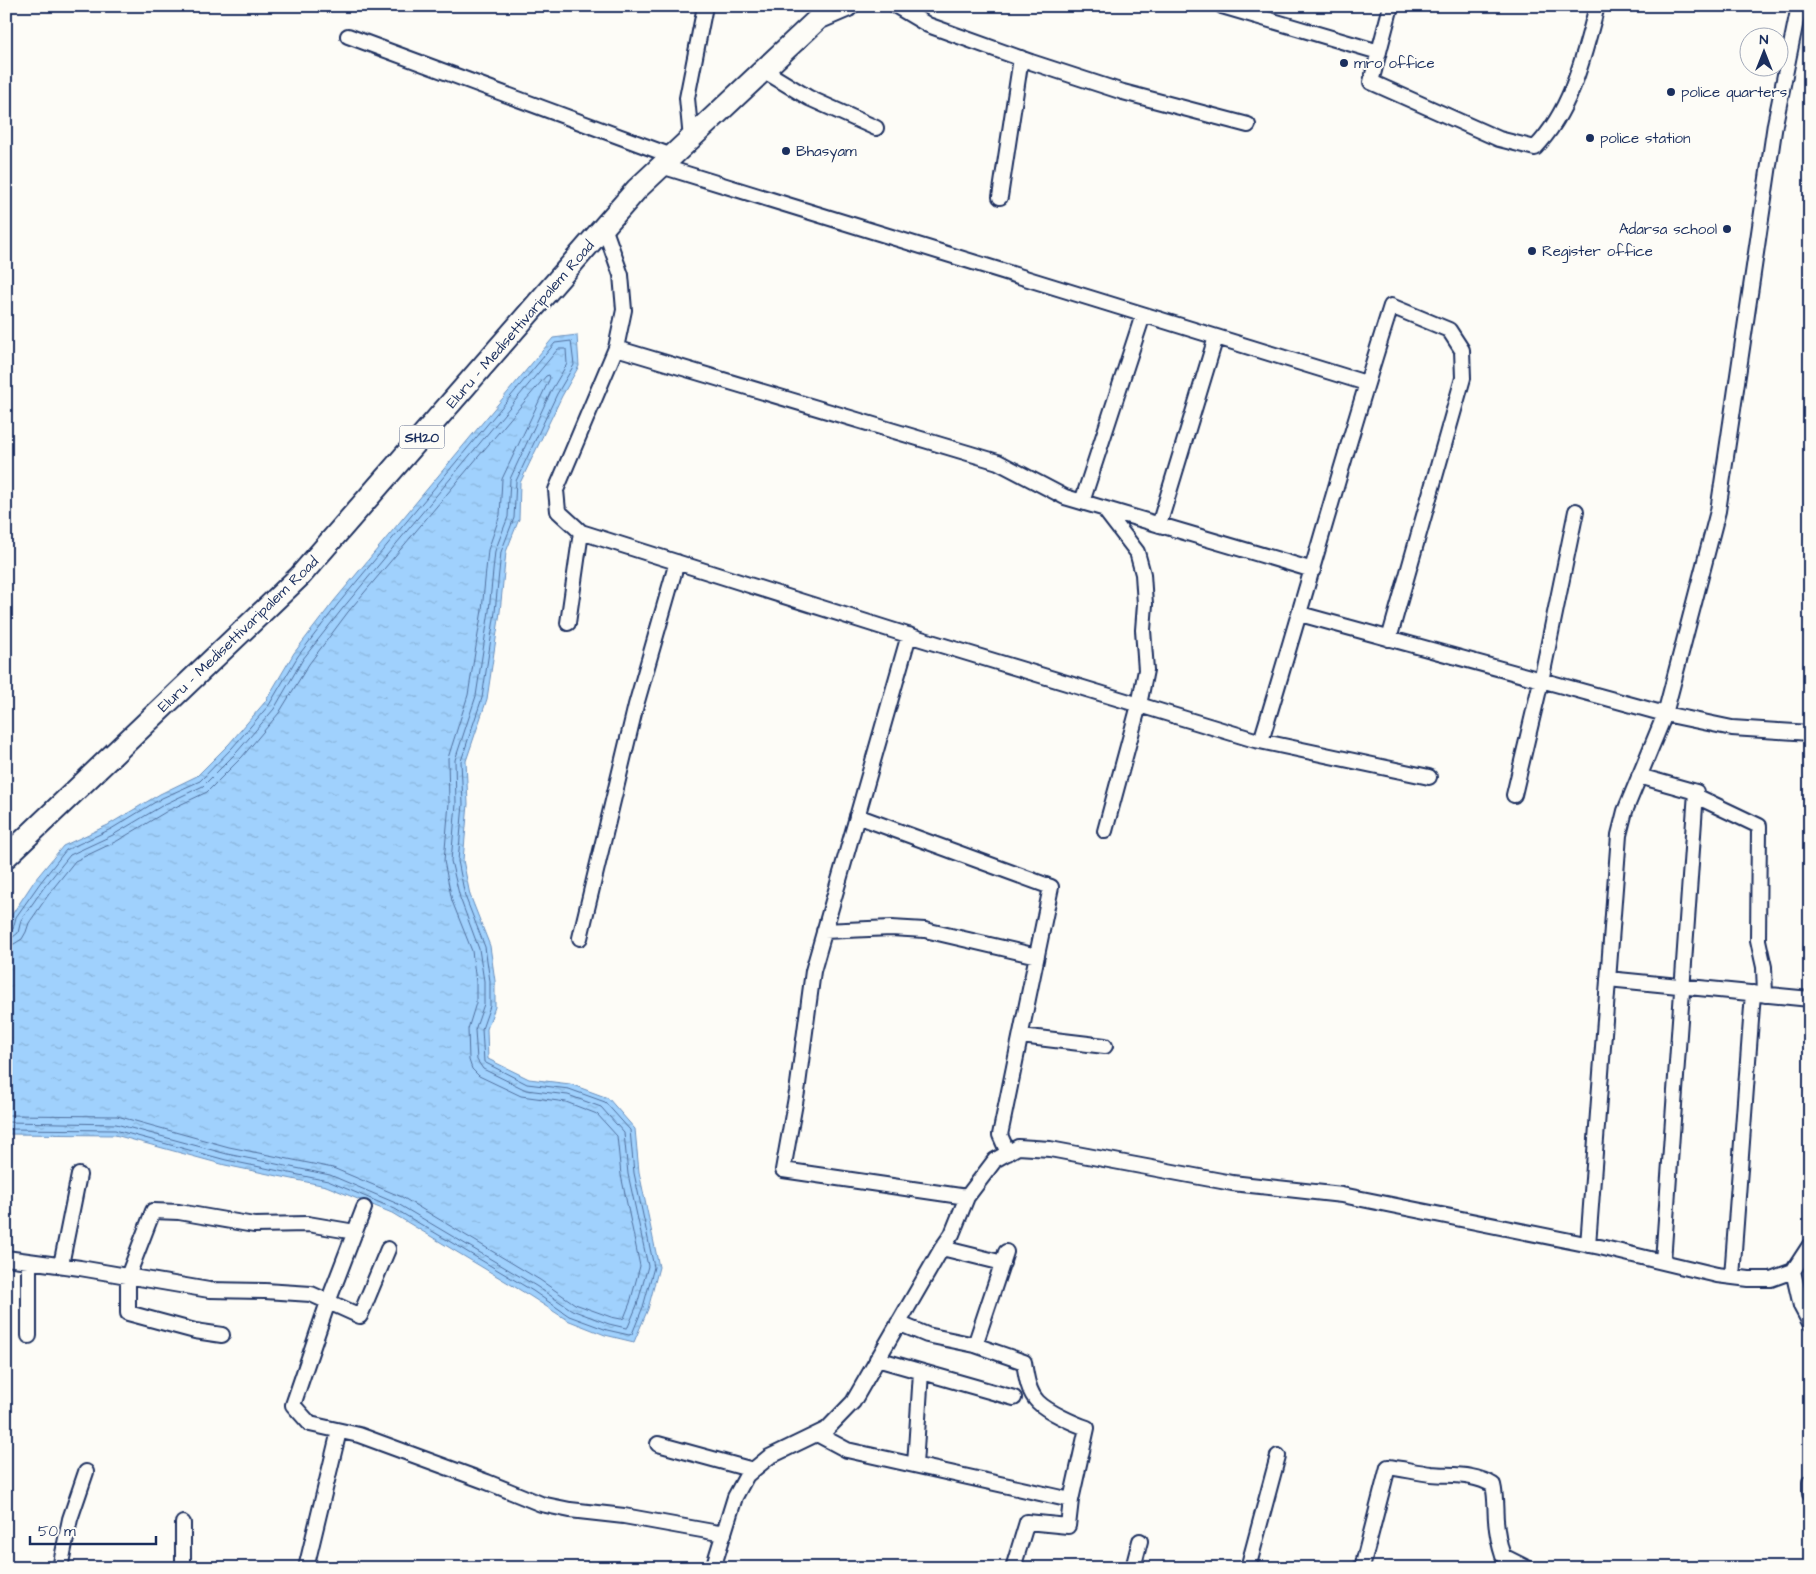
<svg xmlns="http://www.w3.org/2000/svg" width="1816" height="1574" font-family="'Architects Daughter',sans-serif">
<style>
.water{fill:url(#water-ripples);stroke:#6b90bd}
.lines{fill:none;stroke-linecap:round;stroke-linejoin:round}
.shore{stroke:#50709e;stroke-width:1}
.minor-casing{stroke:#1b2f5e;stroke-width:18}
.primary-casing{stroke:#1b2f5e;stroke-width:25}
.minor{stroke:#fdfcf7;stroke-width:14}
.primary{stroke:#fdfcf7;stroke-width:21}
.poi-dot{fill:#1b2f5e;stroke:#fdfcf7;stroke-width:2}
.labels{text-anchor:middle;stroke-width:4;stroke-linejoin:round;paint-order:stroke}
.shield{fill:#fdfcf7;stroke:#5f6c8c;stroke-width:1}
.shield-label{font-size:14px;font-weight:bold;fill:#1b2f5e}
.poi-label{font-size:15px;fill:#1b2f5e;stroke:#fdfcf7;text-anchor:start}
.street-label{font-size:15px;fill:#1b2f5e;stroke:#fdfcf7}
</style>
<defs>
<pattern id="water-ripples" width="26" height="14" patternUnits="userSpaceOnUse" patternTransform="scale(1.25)"><rect width="26" height="14" fill="#a0d1fd"/><path d="M2 4q2-2 4 0t4 0M15 11q2-2 4 0t4 0" fill="none" stroke="#89b4db"/></pattern>
</defs>
<rect width="100%" height="100%" fill="#fdfcf7"/>
<filter id="ink" filterUnits="userSpaceOnUse"><feTurbulence type="fractalNoise" baseFrequency=".02" numOctaves="2"/><feDisplacementMap in="SourceGraphic" scale="10" xChannelSelector="R" yChannelSelector="G"/><feConvolveMatrix kernelMatrix="1 2 1 2 8 2 1 2 1" color-interpolation-filters="sRGB"/></filter>
<g filter="url(#ink)">
<path class="water" d="M577,335l2,31 -17,30 -42,87 -1,36 -13,33 -6,60 -13,87 -21,62 2,43 -5,56 7,35 20,51 5,35v26l-8,22 1,30 41,20 41,5 38,14 27,31 4,43 20,95 -11,42 -14,33 -29,-7 -38,-15 -37,-24 -138,-83 -66,-27 -101,-21 -110,-30 -109,-1v-195l5,-23 24,-36 28,-34 45,-21 52,-31 37,-18 32,-32 36,-42 29,-49 40,-52 219,-263z"/>
<g class="lines">
<path class="shore" d="M6,932l7,-3 3,-12 24,-34 26,-33 45,-21 51,-31 38,-17 32,-33 37,-43 29,-49 40,-52 217,-261 16,-2 3,24 -17,29 -41,87 -2,37 -13,34 -6,60 -13,86 -21,63 2,43 -5,57 7,35 20,51 5,34v25l-8,23 2,33 43,22 42,5 36,13 25,28 4,43 20,94 -11,40 -11,27 -3,1 -22,-5 -38,-14 -36,-25 -138,-82 -67,-28 -102,-21 -111,-30 -109,-1
M6,938l7,-1 5,-4 3,-13 24,-34 25,-31 43,-20 52,-31 38,-18 34,-34 37,-43 29,-50 40,-51 215,-259h8l1,15 -16,27 -41,88 -2,38 -13,34 -6,60 -13,85 -21,64 1,44 -5,57 9,37 19,51 5,32v23l-9,26 2,30 6,9 43,21 42,5 33,12 23,26 4,41 20,92 -11,39 -9,22 -2,1 -17,-4 -37,-14 -36,-24 -138,-82 -68,-29 -103,-21 -111,-30 -110,-2
M6,945l8,-1 8,-5 4,-7 3,-9 22,-32 24,-30 42,-20 52,-31 38,-18 35,-35 37,-44 30,-49 39,-52 198,-236 3,-1 1,3 -48,101 -2,36 -12,35 -6,60 -14,85 -20,63 1,45 -5,58 8,40 20,50 4,31v21l-8,26 1,31 3,9 7,7 42,20 45,6 31,12 20,22 4,39 19,91 -10,37 -6,15 -3,1 -10,-2 -36,-13 -35,-24 -138,-83 -69,-29 -104,-21 -112,-31 -111,-1"/>
<defs>
<path id="minor" d="M896,6l32,19 103,37 92,30 125,33
M1222,6l157,46
M1391,6l-20,76 128,57 36,9c37,-38 49,-93 62,-142
M348,36l324,120
M763,70l46,28 67,30
M691,139l-4,-41 18,-92
M661,166l705,217
M1000,197l21,-139
M604,227l17,48 3,35 -8,38 -60,142 2,21 23,21 317,100 357,108 174,37
M616,348l382,114 67,35 248,73
M1082,502l61,-187
M1104,509l33,43 6,22 2,30 -2,26 3,40 -7,35 -34,126
M1159,525l57,-188
M1300,614l365,100 67,14 78,5
M568,623l13,-91
M909,635l-96,336 -16,121 -14,78 184,27
M1261,741c44,-144 84,-291 130,-435l58,24 13,20 1,28 -74,261
M1639,776l57,16 -33,470
M1514,795l27,-114 35,-170
M1696,796l63,30 -1,114 6,27 1,28
M857,816l194,71 -51,248 8,18
M824,931l67,-3 34,2 112,26
M580,938l56,-233 41,-143
M1608,979l202,20
M1021,1036l84,10
M364,1208l-36,94 -35,103 17,19 49,11 128,47 54,22 29,6 54,6 100,18
M1588,1245l31,-410 6,-24 40,-97 53,-203 57,-387 24,-118
M942,1248l61,15
M6,1258l74,10 129,22 56,1 46,3 49,22 28,-67
M29,1261v75
M61,1265l18,-90
M1793,1271l8,35 9,17
M1732,1277l21,-284
M898,1323l29,12 48,10 49,17c2,13 4,30 14,40 10,10 37,22 49,26l-16,72 -3,26 -41,-4 -14,46
M222,1335l-27,-4 -67,-18v-37l25,-65 26,1 75,13 54,-1 47,8
M975,1345l31,-93
M877,1359l137,39
M817,1434l30,16 224,50
M658,1444l95,26
M915,1465l6,-93
M1810,1482v11
M60,1568l10,-49 16,-47
M183,1568v-45
M306,1568l33,-137
M713,1568l22,-71 12,-22 22,-18 58,-28 26,-27 89,-154 10,-14 15,-37 28,-37 23,-13 32,2 182,34 110,12 258,52 117,28 32,4h22l22,-8 17,-26
M1133,1568l7,-27
M1248,1568l30,-112
M1362,1568l26,-101c14,2 29,5 43,7 22,2 42,-1 62,11 3,12 2,23 3,35 1,13 3,24 7,36l24,12"/>
<path id="primary" d="M819,18l28,-12
M6,857l294,-281 337,-387 182,-171 7,-12"/>
</defs>
<use href="#minor" class="minor-casing"/>
<use href="#primary" class="primary-casing"/>
<use href="#minor" class="minor"/>
<use href="#primary" class="primary"/>
</g>
</g>
<g class="poi-dot">
<circle cx="1344" cy="63" r="5"/>
<circle cx="1671" cy="92" r="5"/>
<circle cx="1590" cy="138" r="5"/>
<circle cx="786" cy="151" r="5"/>
<circle cx="1727" cy="229" r="5"/>
<circle cx="1532" cy="251" r="5"/>
</g>
<g class="labels">
<rect class="shield" x="399.5" y="425.5" width="45" height="23" rx="4"/>
<g class="shield-label">
<text x="422" y="442">SH20</text>
</g>
<g class="poi-label">
<text x="1354" y="68">mro office</text>
<text x="1681" y="97">police quarters</text>
<text x="1600" y="143">police station</text>
<text x="796" y="156">Bhasyam</text>
<text x="1717" y="234" text-anchor="end">Adarsa school</text>
<text x="1542" y="256">Register office</text>
</g>
<g class="street-label">
<text transform="translate(520 324) rotate(-49)" y="5">Eluru - Medisettivaripalem Road</text>
<text transform="translate(238 634) rotate(-44)" y="5">Eluru - Medisettivaripalem Road</text>
</g>
</g>
<rect width="1816" height="1574" fill="none" stroke="#fdfcf7" stroke-width="25"/>
<rect x="12" y="12" width="1791" height="1549" fill="none" stroke="#1b2f5e" stroke-width="2" filter="url(#ink)"/>
<g transform="translate(1764 52)"><circle r="24" fill="#fdfcf7" stroke="#a3aaba"/>
<path d="M0-4L9 19L0 12L-9 19Z" fill="#1b2f5e"/>
<text y="-8" font-size="14" font-weight="bold" text-anchor="middle" fill="#1b2f5e">N</text>
</g>
<path d="M30 1536v8h126v-8" fill="none" stroke="#1b2f5e" stroke-width="2.5"/>
<text x="38" y="1536" font-size="15" fill="#1b2f5e" stroke="#fdfcf7" stroke-width="4" paint-order="stroke">50 m</text>
</svg>
